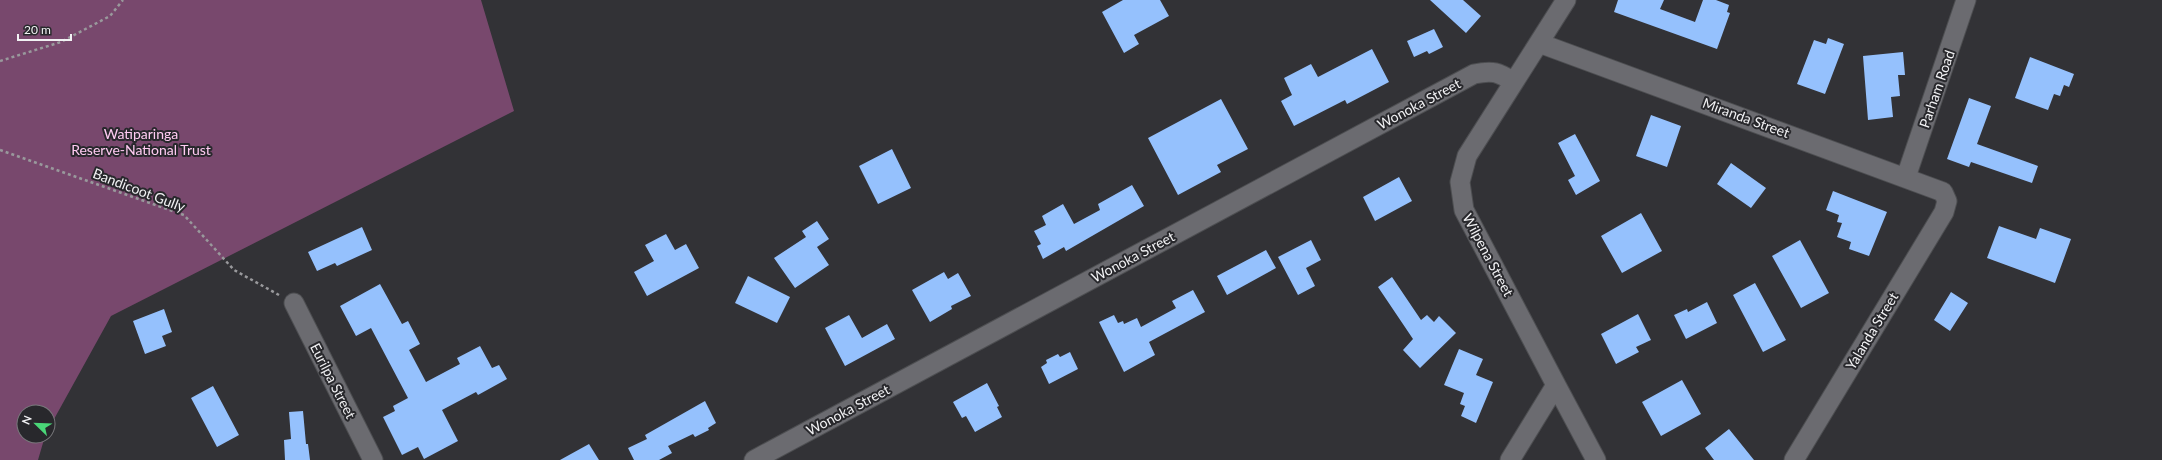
<svg xmlns="http://www.w3.org/2000/svg" width="2162" height="460" font-family="Lato,sans-serif">
<style>
.green{fill:#78486d}
.building{fill:#95c1fd}
.lines{fill:none;stroke-linecap:round;stroke-linejoin:round}
.minor-casing{stroke:#4d4e51;stroke-width:21}
.path{stroke:#99999c;stroke-width:2.5;stroke-dasharray:3 3;stroke-linecap:butt}
.minor{stroke:#6b6b70;stroke-width:19}
.labels{text-anchor:middle;stroke-width:4;stroke-linejoin:round;paint-order:stroke}
.street-label{font-size:14px;fill:#f2f2f4;stroke:#28282c}
.park-label{font-size:14px;fill:#ffcbf2;stroke:#28282c}
</style>
<rect width="100%" height="100%" fill="#323236"/>
<path class="green" d="M0,0h481l33,111 -403,205 -63,114v-18h-24v24h21l-7,24h-38z"/>
<path class="building" d="M1123,0h37l9,16 -35,19 5,9 -15,9 -22,-41z
M1430,0h33l18,16 -15,17z
M1618,0h46l-4,9 35,13 8,-22h13l13,5 -2,7 3,1 -13,36 -103,-37z
M1434,29l9,18 -14,7 -2,-3 -13,6 -7,-16z
M1828,38l16,6 -19,50 -28,-10 17,-44 12,4z
M1372,49l17,33 -42,22 -2,-4 -51,26 -13,-25 11,-6 -8,-17 27,-14 7,13z
M1903,52l2,23h-7l2,21 -9,1 2,20 -25,3 -5,-64z
M2030,57l44,17 -5,13 -5,-2 -4,11 -6,-2 -6,16 -33,-12z
M1969,98l22,8 -14,38 61,22 -6,17 -61,-21 -2,5 -22,-8z
M1221,99l27,50 -31,16 4,7 -43,23 -30,-57z
M1651,115l30,11 -14,41 -31,-11z
M1575,134l25,47 -24,14 -8,-15 7,-4 -17,-33z
M892,149l19,39 -33,16 -19,-38z
M1731,163l35,25 -15,20 -34,-24z
M1399,177l13,24 -37,20 -12,-24z
M1132,185l12,21 -78,45 -2,-4 -21,12 -6,-13 4,-2 -7,-13 12,-6 -4,-9 21,-12 11,20 26,-14 -2,-6z
M1833,191l54,21 -18,44 -20,-7 2,-7 -14,-5 5,-14 -5,-1 2,-7 -13,-5z
M1641,213l21,38 -40,22 -21,-37z
M817,221l12,18 -12,8 12,18 -34,23 -21,-30 32,-21 -4,-6z
M1999,226l37,13 4,-11 31,11 -16,44 -68,-25z
M362,227l10,23 -35,16 -2,-3 -18,8 -9,-19z
M666,234l9,16 11,-6 13,24 -52,28 -13,-24 20,-11 -9,-16z
M1311,240l10,20 -15,8 9,18 -17,9 -20,-38z
M1800,240l29,53 -28,15 -29,-52z
M1266,250l10,18 -49,27 -10,-19z
M944,272l4,7 10,-6 13,23 -20,10 1,3 -22,13 -18,-32z
M748,276l42,21 -13,26 -42,-20z
M1392,277l29,43 6,-5 7,7 5,-6 17,17 -36,35 -17,-18 10,-11 -35,-52z
M1755,283l31,57 -23,12 -30,-57z
M380,284l22,40 6,-3 12,23 -11,6 17,32 34,-18 -3,-6 23,-12 12,22 7,-3 8,14 -29,16 -2,-3 -34,18 16,31 -34,18 -6,-12 -16,8 -19,-38 12,-6 -2,-5 15,-8 -37,-70 -15,8 -16,-30z
M1193,290l12,22 -56,30 6,13 -31,17 -25,-50 15,-7 4,8 5,-2 1,3 13,-6 4,9 35,-19 -4,-7z
M1951,292l17,11 -18,28 -16,-11z
M1707,302l10,21 -31,16 -12,-24 13,-6 1,3z
M164,309l8,23 -10,4 4,10 -21,8 -12,-33z
M1638,314l13,26 -15,7 3,5 -23,12 -15,-30z
M849,315l13,23 25,-14 8,15 -50,27 -20,-38z
M1459,349l24,10 -7,16 17,7 -17,41 -15,-7 4,-10 -5,-2 4,-11 -20,-8z
M1070,352l8,17 -29,15 -8,-17 6,-4 -1,-3 12,-6 2,3z
M1682,380l19,34 -40,22 -19,-34z
M987,383l12,23 -2,1 5,10 -27,15 -9,-16 -4,2 -9,-16z
M213,386l26,49 -22,12 -26,-49z
M705,401l11,22 -8,5 1,2 -14,7 -2,-3 -25,12 4,7 -13,7h-25l-6,-12 19,-9 -2,-4z
M303,411l3,33h2l2,16h-25l-1,-20 7,-1 -2,-27z
M1729,429l25,31h-40l-9,-12z
M589,444l10,16h-39z"/>
<g class="lines">
<defs>
<path id="minor" d="M1539,43l404,149 4,9 -3,11 -150,248
M1906,177l60,-177
M294,303l79,157
M1556,385l40,75
M754,460l720,-386c19,-4 24,-2 40,8
M1510,460l46,-75 -92,-175 -4,-28 7,-26 99,-156"/>
</defs>
<use href="#minor" class="minor-casing"/>
<path class="path" d="M0,61l61,-19 49,-26 13,-16
M0,150l184,65 50,55 45,25"/>
<use href="#minor" class="minor"/>
</g>
<g class="labels">
<g class="street-label">
<text transform="translate(1937 89) rotate(-71)" y="5">Parham Road</text>
<text transform="translate(1419 104) rotate(-28)" y="5">Wonoka Street</text>
<text transform="translate(1746 118) rotate(20)" y="5">Miranda Street</text>
<text transform="translate(139 190) rotate(21)" y="5">Bandicoot Gully</text>
<text transform="translate(1488 255) rotate(62)" y="5">Wilpena Street</text>
<text transform="translate(1133 257) rotate(-28)" y="5">Wonoka Street</text>
<text transform="translate(1872 331) rotate(-59)" y="5">Yalanda Street</text>
<text transform="translate(333 381) rotate(63)" y="5">Eurilpa Street</text>
<text transform="translate(848 410) rotate(-28)" y="5">Wonoka Street</text>
</g>
<g class="park-label">
<text x="141" y="139">Watiparinga<tspan x="141" dy="16">Reserve-National Trust</tspan></text>
</g>
</g>
<g transform="translate(36 424) rotate(293)"><circle r="19" fill="#28282c" stroke="#79797c"/>
<path d="M0-3L7 15L0 10L-7 15Z" fill="#4ad778"/>
<text y="-6" font-size="11" font-weight="bold" text-anchor="middle" fill="#f2f2f4">N</text>
</g>
<path d="M18 34v6h53v-6" fill="none" stroke="#f2f2f4" stroke-width="2"/>
<text x="24" y="34" font-size="12" fill="#f2f2f4" stroke="#28282c" stroke-width="3" paint-order="stroke">20 m</text>
</svg>
